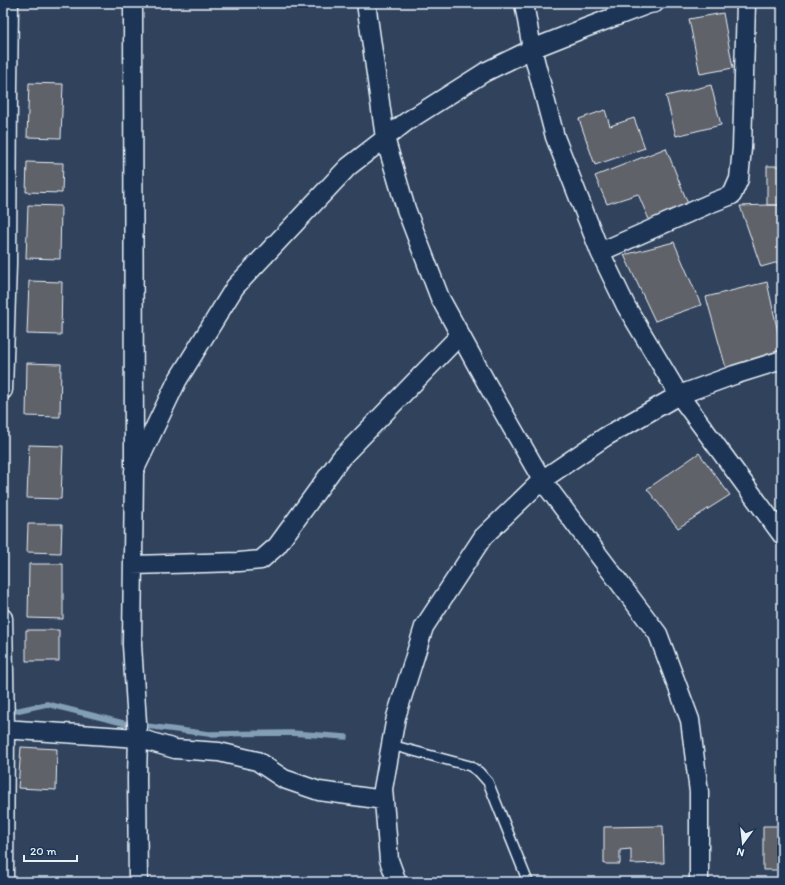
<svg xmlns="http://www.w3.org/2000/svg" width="785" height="885" font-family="Itim,sans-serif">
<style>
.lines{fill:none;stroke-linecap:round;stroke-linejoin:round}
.stream{stroke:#839fb5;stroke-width:5.5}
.building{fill:#60626a;stroke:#e8f1f8}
.lane-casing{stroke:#e8f1f8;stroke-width:12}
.street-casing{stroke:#e8f1f8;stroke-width:21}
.lane{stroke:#1d3557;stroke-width:9}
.street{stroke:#1d3557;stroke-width:18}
</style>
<rect width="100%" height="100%" fill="#31425d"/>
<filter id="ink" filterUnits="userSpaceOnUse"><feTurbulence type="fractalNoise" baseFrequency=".025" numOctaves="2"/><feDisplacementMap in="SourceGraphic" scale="8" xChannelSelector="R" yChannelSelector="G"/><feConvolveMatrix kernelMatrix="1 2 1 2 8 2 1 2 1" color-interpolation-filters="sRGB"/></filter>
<g filter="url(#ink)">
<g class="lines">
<path class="stream" d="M6,713l41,-9 76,19 86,11 82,-1 55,4"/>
</g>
<path class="building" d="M723,13l10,55 -33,6 -11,-55z
M29,83l34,1 -2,54 -34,-1z
M711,85l10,40 -45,11 -10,-40z
M605,110l5,16 24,-8 11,30 -50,17 -16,-46z
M666,148l22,56 -38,18 -12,-28 -31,10 -12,-28z
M27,162l36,1 -1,30 -36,-1z
M767,166h15v39h-15z
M28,205l33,1 -1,53 -34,-1z
M767,205h15v56l-21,6 -21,-61z
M674,242l27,63 -46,16 -31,-66z
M29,281l33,1 -1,53 -34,-1z
M767,282l15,69 -56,17 -20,-71z
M27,363l34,1 -1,53 -34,-1z
M29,445l34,1 -2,53 -34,-1z
M699,453l31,42 -52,33 -31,-39z
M28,524h34l-1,29 -34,-1z
M29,564h34v55l-35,-1z
M26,630h33v31h-33z
M21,747l36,2 -1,41 -38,-2z
M663,826l1,37 -33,1v-15l-11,1v14h-16v-37z
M763,826h15v44h-15z"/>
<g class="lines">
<defs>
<path id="lane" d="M391,745l79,21 9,6 9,10 40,100"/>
<path id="street" d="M133,3l1,463
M366,3l19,135 21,71 34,89 47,86 55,96 116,154 32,86 9,72v90
M524,3l8,46 23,88 45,115 26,54 53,89 103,140
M3,91l5,-3 1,-85
M600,252l111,-49 21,-8 7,-16 3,-31 4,-145
M3,390l4,-126 1,-176
M133,565l106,-3 22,-2 16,-14 64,-88 119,-123
M3,618l2,111 -1,153
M3,729l135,9 37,11 44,3 38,9 27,18 35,12 65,9
M138,882l-1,-104 1,-40 -6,-93 2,-174 43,-90 58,-94 113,-120 58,-45 79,-50 47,-23 53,-21 64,-24 6,-1
M397,882l-8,-22 -6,-71 13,-72 28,-90 59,-90 59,-57 63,-43 74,-42 55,-20 48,-15"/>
</defs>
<use href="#lane" class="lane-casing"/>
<use href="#street" class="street-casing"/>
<use href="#lane" class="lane"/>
<use href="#street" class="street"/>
</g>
</g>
<rect width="785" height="885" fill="none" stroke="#1d3557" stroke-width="16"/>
<rect x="8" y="8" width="769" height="869" fill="none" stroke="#e8f1f8" stroke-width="1.5" filter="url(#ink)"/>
<g transform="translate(743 843) rotate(195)" stroke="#1d3557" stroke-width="3" paint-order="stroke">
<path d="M0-3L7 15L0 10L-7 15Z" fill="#e8f1f8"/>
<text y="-6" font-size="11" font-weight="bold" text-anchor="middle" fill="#e8f1f8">N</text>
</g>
<path d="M24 855v6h53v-6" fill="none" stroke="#e8f1f8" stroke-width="2"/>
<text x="30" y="855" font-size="12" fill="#e8f1f8" stroke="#1d3557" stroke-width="3" paint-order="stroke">20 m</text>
</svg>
